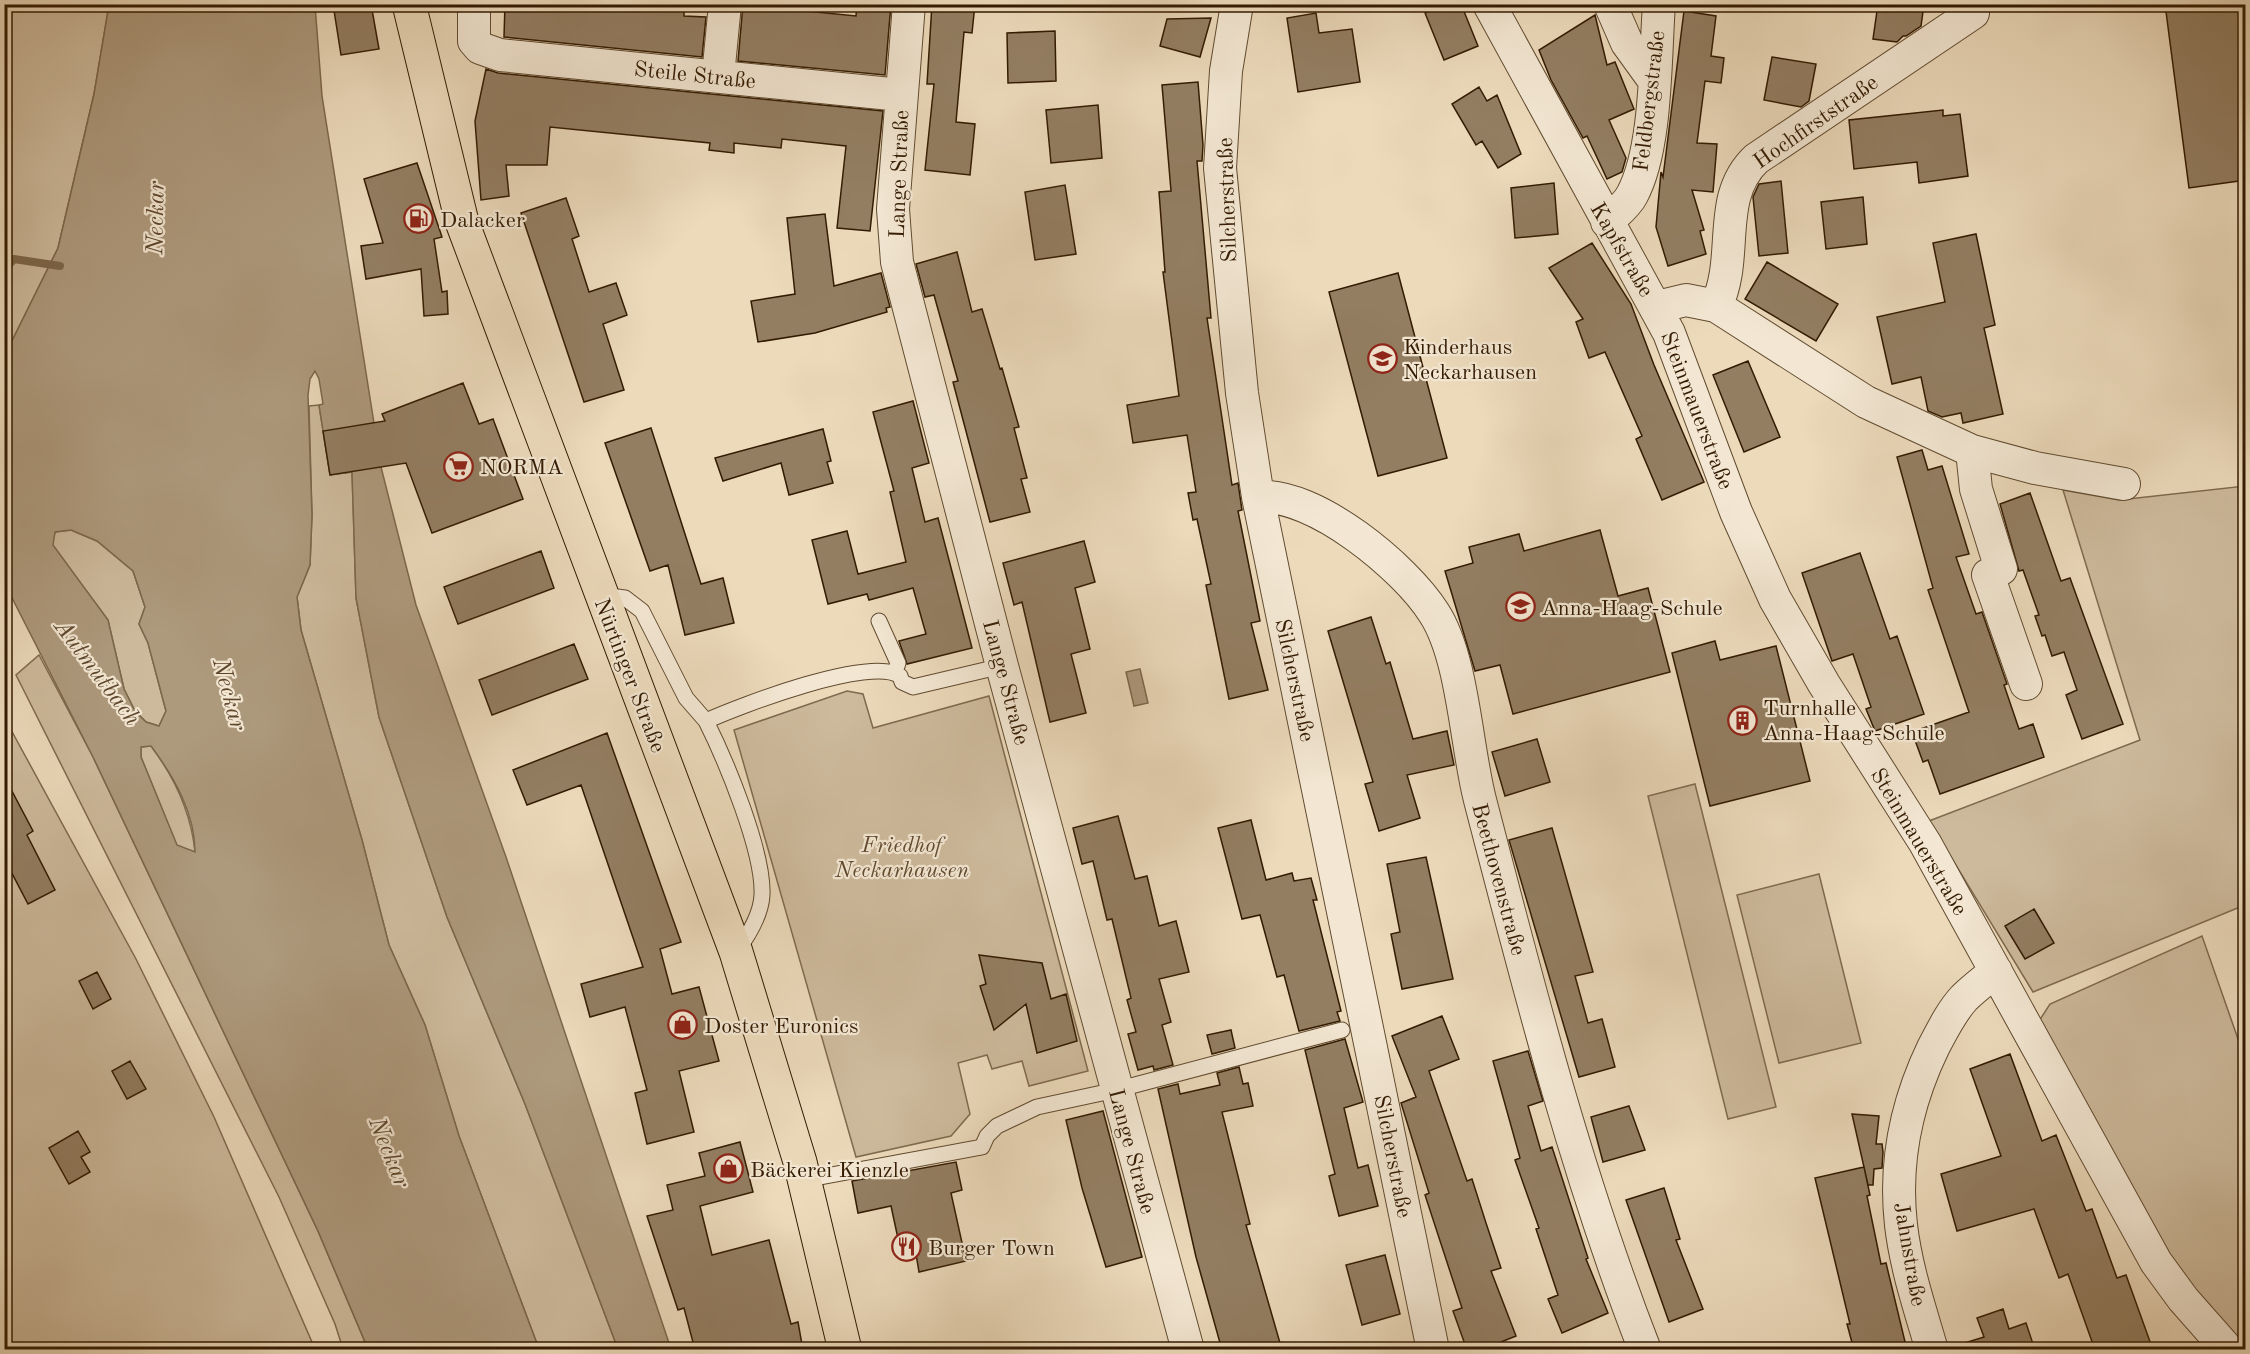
<svg xmlns="http://www.w3.org/2000/svg" width="2250" height="1354" font-family="'Old Standard TT',serif">
<style>
.green{fill:#cdba9c;stroke:#806a4f;stroke-width:1.5}
.water{fill:#ad997c;stroke:#7c674b;stroke-width:1.5;fill-rule:evenodd}
.lines{fill:none;stroke-linecap:round;stroke-linejoin:round}
.stream{stroke:#7c674b;stroke-width:8}
.building{fill:#937e62;stroke:#331b02;stroke-width:1.5}
.service-casing{stroke:#614b30;stroke-width:17}
.minor-casing{stroke:#614b30;stroke-width:34}
.primary-casing{stroke:#331b02;stroke-width:35}
.service{stroke:#f3e7d3;stroke-width:15}
.minor{stroke:#f3e7d3;stroke-width:32}
.primary{stroke:#ecdabb;stroke-width:33}
.labels{text-anchor:middle;stroke-width:4.5;stroke-linejoin:round;paint-order:stroke}
.street-label{font-size:22px;fill:#331b02;stroke:#f3e7d3}
.poi-label{font-size:22px;fill:#331b02;stroke:#f3e7d3;text-anchor:start}
.park-label{font-size:22px;font-style:italic;fill:#614b30;stroke:#f3e7d3}
.water-label{font-size:24px;font-style:italic;fill:#5e472d;stroke:#f3e7d3}
</style>
<rect width="100%" height="100%" fill="#ecdabb"/>
<filter id="stains"><feTurbulence type="fractalNoise" baseFrequency=".00333" numOctaves="4"/><feColorMatrix values="0 0 0 0 .2 0 0 0 0 .09 0 0 0 0 .02 0 0 0 .5 -.17"/></filter>
<radialGradient id="worn" r=".72"><stop offset=".6" stop-color="#630" stop-opacity="0"/><stop offset="1" stop-color="#630" stop-opacity=".3"/></radialGradient>
<path class="green" d="M5,5h104l-15,89 -36,154 -53,107z
M319,405l11,70 22,-3 4,126 23,119 68,200 78,187 93,245h-79l-80,-213 -34,-111 -36,-80 -27,-105 -61,-210 -4,-33 13,-32 2,-50 -3,-109z
M2245,486v419l-212,87 -104,-171 211,-81 -77,-250 56,10z
M71,530l26,11 36,30 12,36 -6,17 9,19 18,68 -7,15 -13,-4 -11,-11 -11,-22 -16,-69 -56,-75 3,-13z
M39,655l54,102 225,474 50,118h-25l-8,-25 -56,-127 -263,-522z
M847,691l16,3 10,34 116,-32 99,375 -59,15 -7,-25 -30,8 -5,-14 -29,8 12,51 -19,22 -95,21 -122,-427z
M4,717l132,242 78,158 101,232h-310z
M151,746c24,32 40,66 44,106l-18,-6 -36,-89v-10z
M1695,784l81,323 -48,12 -80,-323z
M1819,874l42,169 -82,20 -42,-168z
M2202,936l43,123v287l-69,-74 -137,-251 11,-17z"/>
<path class="water" d="M109,5h206l7,91 59,371 35,138 90,252 165,492h-53l-93,-245 -78,-187 -68,-200 -23,-119 -4,-126 -22,3 -11,-70 4,-1 -4,-25 -4,-8 -5,8 -2,16 4,120 -2,50 -13,32 4,33 61,210 27,105 36,80 34,111 80,213h-171l-50,-118 -225,-474 -88,-173v-229l53,-107 36,-154zM71,530l26,11 36,30 12,36 -6,17 9,19 18,68 -7,15 -13,-4 -11,-11 -11,-22 -16,-69 -55,-75 2,-13zM151,746c23,31 44,67 44,106l-18,-7 -36,-88v-10z
M1140,669l8,34 -14,3 -8,-34z"/>
<g class="lines">
<path class="stream" d="M4,270l10,-11 46,7"/>
</g>
<path class="building" d="M333,4h38l8,45 -38,6z
M505,4l179,2v10l22,1 -4,40 -198,-20z
M743,4h43v5l70,7 1,-12h34l-6,71 -147,-14z
M932,4h43l-3,29 -8,-1 -8,90 19,2 -5,51 -45,-5 9,-86h-7z
M1447,4h14l17,42 -34,14 -19,-47z
M1878,4h46l-3,22 -15,10h-3l-6,6 -24,-3z
M2165,4h81v176l-57,8z
M1684,11l32,5 -5,40 13,2 -3,25 -16,-2 -8,62 20,1 -4,48 -21,-2 12,40 -4,1 6,23 -38,12 -12,-39 5,-55 2,5z
M1316,13l3,20 33,-4 8,53 -62,10 -11,-74z
M1595,15l12,50 8,-3 19,47 -25,11 17,38 -4,14 -15,7 -20,-43 -4,2 -32,-58 -12,-30z
M1211,18l-11,39 -40,-11 7,-27z
M1055,31l1,50 -48,2 -1,-50z
M1772,57l44,7 -7,37 -8,6 -37,-7z
M486,69l12,4 385,38 -13,120 -33,-3 9,-82 -64,-7 -1,9 -47,-5v10l-25,-3 1,-7 -160,-16 -3,38h-41l3,31 -28,4 -6,-79z
M1198,82l5,63 -1,16h-5l14,157h-4l25,167 6,-2 4,27 -4,1 22,110 -9,2 17,67 -39,9 -23,-114 5,-1 -14,-65 -4,1 -5,-27 8,-1 -9,-57 -54,8 -6,-38 52,-9 -16,-124h2l-6,-80 12,-1 -9,-106z
M1479,87l8,14 10,-6 24,59 -23,14 -16,-27 -6,4 -24,-41z
M1098,105l4,53 -51,5 -5,-53z
M1943,110v6l17,-2 8,62 -49,7 -2,-21 -63,7 -5,-49z
M417,163l25,74 -8,2 8,53 5,-1 1,23 -24,2 -3,-47 -55,10 -5,-33 22,-3 -19,-64z
M1781,181l7,72 -29,3 -6,-59 6,-13z
M1554,183l4,51 -43,4 -4,-50z
M1065,185l11,69 -41,6 -10,-68z
M1863,197l4,47 -41,5 -5,-47z
M566,198l13,38 -7,3 17,53 27,-9 11,32 -24,9 21,66 -40,12 -63,-189z
M825,214l9,72 47,-13 9,34 -4,1 1,4 -72,21 -57,9 -7,-41 44,-7 -8,-76z
M1976,234l19,91 -11,3 19,86 -40,9 -2,-10 -19,4 -14,-6 -7,-34 -29,7 -15,-67 68,-15 -12,-59z
M1592,243l39,61 23,61 50,117 -42,18 -26,-61 6,-3 -37,-84 -16,6 -13,-36 7,-3 -34,-51z
M957,252l15,60 10,-3 18,60 2,-1 17,59 -5,1 13,50 -6,1 9,33 -40,10 -37,-140 5,-1 -24,-86 -9,2 -9,-33z
M1767,262l71,42 -22,37 -71,-42z
M1398,273l49,185 -69,18 -49,-184z
M1748,361l32,76 -36,15 -31,-77z
M463,383l16,41 14,-5 30,80 -91,34 -26,-70 -76,12 -7,-44 62,-10 -3,-7z
M913,401l16,62 -17,5 13,54 13,-4 34,130 -65,16 -8,-23 27,-7 -13,-46 -44,12 -2,-6 -39,10 -16,-64 35,-9 11,43 48,-12 -16,-70 4,-1 -21,-79z
M651,428l50,156 22,-6 11,45 -49,12 -17,-70 -18,6 -45,-128z
M823,429l8,32 -4,1 6,21 -44,12 -8,-32 -58,18 -8,-23z
M1922,450l6,20 14,-4 27,88 -13,3 20,57 6,-2 25,72 -3,1 15,44 14,-5 11,33 -104,37 -12,-34 -5,2 -11,-30 57,-20 -41,-122 5,-2 -36,-131z
M2030,493l31,88 9,-3 53,146 -41,15 -16,-44 11,-5 -13,-38 -12,4 -7,-21 -3,1 -7,-20 4,-1 -16,-45 -4,1 -19,-67z
M1600,530l18,66 30,-8 22,84 -157,42 -13,-49 -25,6 -30,-100 28,-8 -4,-16 50,-13 5,17z
M1084,541l11,41 -20,6 15,61 -19,5 15,59 -36,9 -28,-120 -8,3 -11,-42z
M541,551l13,37 -96,36 -14,-37z
M1860,553l30,86 7,-3 27,78 -49,17 -9,-22 5,-2 -18,-53 -21,7 -30,-88z
M1371,617l15,47 4,-2 23,77 34,-8 7,34 -47,10 13,43 -41,13 -14,-47 8,-2 -45,-151z
M1715,641l5,19 56,-14 34,135 -100,25 -38,-153z
M574,644l14,35 -96,36 -13,-35z
M607,733l74,209 -21,7 12,45 27,-7 20,74 -40,10 15,61 -47,12 -12,-51 12,-3 -22,-83 -35,10 -9,-33 62,-17 -62,-182 -54,20 -14,-35z
M1537,739l13,43 -45,14 -13,-44z
M4,776l29,55 -6,4 28,55 -27,14 -24,-46z
M1118,816l17,63 12,-3 12,50 17,-5 13,51 -30,7 12,43 -9,3 11,40 -19,5 -1,-4 -15,4 -10,-36 8,-2 -9,-32 4,-2 -19,-79 -5,1 -14,-59 -11,3 -9,-36z
M1251,820l15,60 26,-7 2,8 17,-3 6,22h-4l28,111 -4,1 3,9 -41,10 -15,-56 -7,2 -17,-62 -18,4 -24,-91z
M1552,828l41,144 -18,4 13,47 14,-4 13,48 -36,10 -70,-237z
M1426,857l27,122 -51,10 -11,-55 9,-2 -13,-68z
M2034,909l20,34 -29,16 -20,-33z
M979,955l63,8 9,36 15,-5 11,47 -40,12 -11,-49 -32,26 -14,-44 6,-2z
M97,972l14,27 -18,10 -14,-28z
M1442,1016l17,43 -30,12 38,110 5,-2 14,44 15,45 -10,3 25,65 -35,14h-14l-14,-39 9,-3 -37,-113 4,-2 -28,-90 15,-6 -24,-61z
M1231,1030l4,18 -23,6 -5,-19z
M1345,1039l18,63 -19,6 14,60 10,-3 10,41 -39,10 -10,-40 6,-2 -30,-124z
M1528,1051l15,50 -15,5 13,45 11,-4 36,111 -2,1 22,54 -46,20 -14,-34 10,-4 -22,-66 3,-1 -24,-68 5,-2 -27,-97z
M2010,1054l32,87 14,-6 30,76 6,-2 25,69 9,-3 27,75h-58l-27,-76 -9,4 -25,-69 -77,22 -16,-57 60,-18 -31,-87z
M130,1061l16,28 -19,10 -15,-28z
M1239,1067l4,17 5,-1 5,23 -31,6 28,112 -4,1 36,125h-60l-26,-93 -38,-168 20,-5 2,10 40,-9 -3,-12z
M1629,1106l16,44 -42,12 -12,-45z
M1103,1111l39,146 -36,10 -24,-79 -16,-68z
M1852,1114l27,2 -3,28h6l1,8 -1,16 -8,1 -1,16h-5z
M78,1131l12,21 -9,5 9,15 -21,12 -20,-36z
M740,1142l13,50 -53,14 12,49 57,-15 22,84 7,-2 5,28h-108l-11,-42 -6,2 -31,-94 26,-6 -6,-25 38,-9 -6,-23z
M956,1162l6,28 -11,3 15,68 -47,11 -3,-18 -14,3 -11,-51 -33,7 -6,-32z
M1864,1167l6,28 -3,1 14,68 5,-1 21,87h-53l-7,-26h3l-35,-146z
M1664,1188l16,51 -4,1 27,69 -34,13 -43,-122z
M1385,1255l15,59 -38,11 -16,-60z
M2003,1309l6,20 17,-6 9,27h-76l-1,-5 26,-8 -7,-19z"/>
<g class="lines">
<defs>
<path id="service" d="M601,595l24,3 17,13 44,87 20,23c33,-15 166,-66 194,-45l2,6 11,5 89,-21
M879,621l19,42 -3,9
M706,721c20,40 58,131 56,174 -1,21 -14,41 -26,57
M804,1180l178,-33 5,-11 10,-10 40,-19 79,-17 226,-60"/>
<path id="minor" d="M474,4v37l6,7 20,7 401,40
M909,4l-16,205 4,53 105,404 186,684
M1237,4l-11,67 -6,97 22,225 16,104 175,853
M1489,4l180,329 67,179 39,87 49,85 101,159 231,419 27,37 45,51
M1610,4l17,39 26,36
M718,76l7,-72
M1607,222c8,-8 20,-17 25,-27 25,-46 23,-137 27,-191
M1716,306c24,-49 -1,-108 40,-147l217,-146
M1657,307l29,-7 30,6 150,96 106,49 63,17 89,16
M1972,451l4,38 25,80 -13,6 38,109
M1258,497c56,-5 147,70 176,116 29,44 32,133 46,187 48,185 95,371 165,550
M1932,1350c-12,-41 -26,-82 -31,-125 -7,-62 5,-121 32,-177 9,-17 18,-36 31,-50 10,-10 21,-18 32,-27"/>
<path id="primary" d="M409,4l53,218 274,730 64,210 45,188"/>
</defs>
<use href="#service" class="service-casing"/>
<use href="#minor" class="minor-casing"/>
<use href="#primary" class="primary-casing"/>
<use href="#service" class="service"/>
<use href="#minor" class="minor"/>
<use href="#primary" class="primary"/>
</g>
<defs>
<symbol id="fuel-ring" viewBox="-11 -11 22 22"><circle r="9.5" fill="#f3e7d3" stroke="#8f2418" stroke-width="1.5"/><path d="M-5.5-6h7V0h2V4h1.3V-2.5L3-4.5l.8-.8L6-3V5H2.5V1h-1V6h-7ZM-4.2-4.7v3.2H.2V-4.7Z" fill="#8f2418"/></symbol>
<symbol id="school-ring" viewBox="-11 -11 22 22"><circle r="9.5" fill="#f3e7d3" stroke="#8f2418" stroke-width="1.5"/><path d="M0-5L7-2L0 1L-7-2ZM-4 1L0 2.5L4 1V4Q0 6-4 4Z" fill="#8f2418"/></symbol>
<symbol id="supermarket-ring" viewBox="-11 -11 22 22"><circle r="9.5" fill="#f3e7d3" stroke="#8f2418" stroke-width="1.5"/><path d="M-6-5.5h2.5l.6 2H6L4.5 2H-2.5L-4.4-4H-6ZM-1.5 3.2a1.3 1.3 0 1 0 .1 0ZM3 3.2a1.3 1.3 0 1 0 .1 0Z" fill="#8f2418"/></symbol>
<symbol id="building-ring" viewBox="-11 -11 22 22"><circle r="9.5" fill="#f3e7d3" stroke="#8f2418" stroke-width="1.5"/><path d="M-4-6H4V6H1V3H-1V6H-4ZM-2.5-4.3h1.7v1.8h-1.7ZM.8-4.3h1.7v1.8H.8ZM-2.5-1h1.7V.8h-1.7ZM.8-1h1.7V.8H.8Z" fill="#8f2418"/></symbol>
<symbol id="shop-ring" viewBox="-11 -11 22 22"><circle r="9.5" fill="#f3e7d3" stroke="#8f2418" stroke-width="1.5"/><path d="M-5-2.5h2.3a2.7 3.5 0 0 1 5.4 0H5L5.5 6h-11ZM-1.5-2.5h3a1.5 2.3 0 0 0-3 0Z" fill="#8f2418"/></symbol>
<symbol id="restaurant-ring" viewBox="-11 -11 22 22"><circle r="9.5" fill="#f3e7d3" stroke="#8f2418" stroke-width="1.5"/><path d="M-5-6h1v4h1v-4h1v4h1v-4h1v5L-1.5 .5V6h-2V.5L-5-1ZM5-6V6H3V1.5H1.5Q1.5-4 5-6Z" fill="#8f2418"/></symbol>
</defs>
<g fill-rule="evenodd">
<use href="#fuel-ring" x="402" y="202" width="33" height="33"/>
<use href="#school-ring" x="1366" y="342" width="33" height="33"/>
<use href="#supermarket-ring" x="442" y="450" width="33" height="33"/>
<use href="#school-ring" x="1504" y="590" width="33" height="33"/>
<use href="#building-ring" x="1726" y="704" width="33" height="33"/>
<use href="#shop-ring" x="666" y="1008" width="33" height="33"/>
<use href="#shop-ring" x="712" y="1152" width="33" height="33"/>
<use href="#restaurant-ring" x="890" y="1230" width="33" height="33"/>
</g>
<g class="labels">
<g class="street-label">
<text transform="translate(695 74) rotate(6)" y="8">Steile Straße</text>
<text transform="translate(1648 101) rotate(-83)" y="8">Feldbergstraße</text>
<text transform="translate(1815 121) rotate(-35)" y="8">Hochfirststraße</text>
<text transform="translate(898 174) rotate(-88)" y="8">Lange Straße</text>
<text transform="translate(1226 200) rotate(-92)" y="8">Silcherstraße</text>
<text transform="translate(1623 249) rotate(60)" y="8">Kapfstraße</text>
<text transform="translate(1698 410) rotate(69)" y="8">Steinmauerstraße</text>
<text transform="translate(631 675) rotate(69)" y="8">Nürtinger Straße</text>
<text transform="translate(1296 680) rotate(78)" y="8">Silcherstraße</text>
<text transform="translate(1007 682) rotate(75)" y="8">Lange Straße</text>
<text transform="translate(1920 841) rotate(59)" y="8">Steinmauerstraße</text>
<text transform="translate(1500 879) rotate(75)" y="8">Beethovenstraße</text>
<text transform="translate(1133 1151) rotate(75)" y="8">Lange Straße</text>
<text transform="translate(1394 1156) rotate(79)" y="8">Silcherstraße</text>
<text transform="translate(1911 1254) rotate(80)" y="8">Jahnstraße</text>
</g>
<g class="poi-label">
<text x="440" y="227">Dalacker</text>
<text x="1403" y="354">Kinderhaus<tspan x="1403" dy="25">Neckarhausen</tspan></text>
<text x="480" y="474">NORMA</text>
<text x="1541" y="615">Anna-Haag-Schule</text>
<text x="1763" y="715">Turnhalle<tspan x="1763" dy="25">Anna-Haag-Schule</tspan></text>
<text x="704" y="1033">Doster Euronics</text>
<text x="750" y="1177">Bäckerei Kienzle</text>
<text x="928" y="1255">Burger Town</text>
</g>
<g class="park-label">
<text x="902" y="852">Friedhof<tspan x="902" dy="25">Neckarhausen</tspan></text>
</g>
<g class="water-label">
<text transform="translate(155 218) rotate(-89)" y="8">Neckar</text>
<text transform="translate(98 672) rotate(53)" y="8">Autmutbach</text>
<text transform="translate(230 694) rotate(75)" y="8">Neckar</text>
<text transform="translate(390 1152) rotate(68)" y="8">Neckar</text>
</g>
</g>
<rect width="2250" height="1354" fill="none" stroke="#ecdabb" stroke-width="24"/>
<rect x="6" y="6" width="2238" height="1342" fill="none" stroke="#331b02" stroke-width="3"/>
<rect x="12" y="12" width="2226" height="1330" fill="none" stroke="#331b02" stroke-width="1.5"/>
<rect width="100%" height="100%" filter="url(#stains)"/>
<rect width="100%" height="100%" fill="url(#worn)"/>
</svg>
